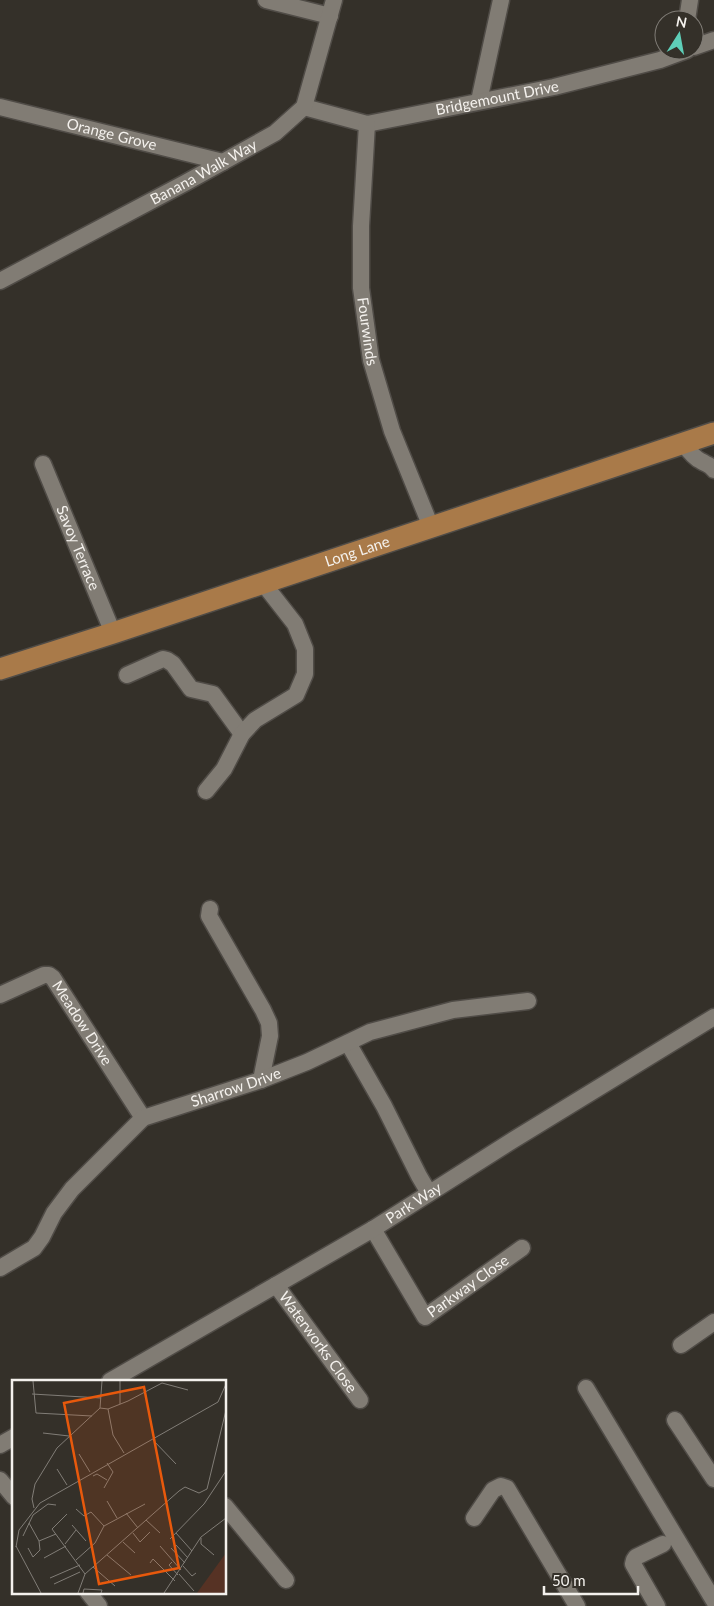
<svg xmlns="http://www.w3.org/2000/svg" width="714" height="1606" font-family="Lato,sans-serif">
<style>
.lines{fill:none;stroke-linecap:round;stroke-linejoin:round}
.minor-casing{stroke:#504c47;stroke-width:19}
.major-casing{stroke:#504c47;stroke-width:24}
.minor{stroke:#817c74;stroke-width:16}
.major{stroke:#a97a49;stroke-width:21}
.labels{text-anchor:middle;stroke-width:5;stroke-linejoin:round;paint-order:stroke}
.street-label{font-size:15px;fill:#f4f1ed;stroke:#343029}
.inset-road{fill:none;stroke:#817d77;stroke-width:1}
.view{fill:#e8590c;fill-opacity:0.15;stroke:#e8590c;stroke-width:2.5}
.inset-edge{fill:none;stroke:#f4f1ed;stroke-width:2.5}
</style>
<rect width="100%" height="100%" fill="#343029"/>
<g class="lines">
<defs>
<g id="minor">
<path d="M266,0l64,16"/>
<path d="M687,20l3,-20"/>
<path d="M694,47l20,-7"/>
<path d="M479,101l22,-101"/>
<path id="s1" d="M0,107l223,55"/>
<path id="s2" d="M304,107l63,17 187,-37 106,-27 27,-10"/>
<path id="s3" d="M367,124l-6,102v62l10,72 21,71 39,96"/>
<path id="s4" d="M0,281l185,-98 90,-50 29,-26 30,-107"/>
<path d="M683,443c5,7 11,15 18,18 6,4 9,3 13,9"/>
<path id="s5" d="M43,464l70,169"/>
<path d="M127,675l36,-16 4,1 6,4 18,25 22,5 29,40"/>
<path d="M206,791l18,-22 18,-35 13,-14 41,-25 9,-21v-25l-10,-25 -32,-41"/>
<path d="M210,909l-1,7 54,94 6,13 1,13 -9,44"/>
<path id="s6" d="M0,995l44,-20h5l4,3 90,140"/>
<path d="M348,1043l36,63 35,70 10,17"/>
<path id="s7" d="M373,1229l52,88 97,-69"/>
<path id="s8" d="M0,1268l34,-20 8,-11 12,-24 18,-24 71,-71 118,-38 46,-18 63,-30 83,-22 75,-9"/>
<path id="s9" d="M276,1285l84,115"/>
<path d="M681,1345l33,-23"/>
<path id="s10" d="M110,1381l263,-152 137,-87 204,-125"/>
<path d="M586,1388l128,213"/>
<path d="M675,1420l39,59"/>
<path d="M0,1445l14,-8"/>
<path d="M0,1480l14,17"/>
<path d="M225,1506l61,74"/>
<path d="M474,1518l19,-28 8,-4 6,2 70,118"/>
<path d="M88,1592l11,14"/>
<path d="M657,1606l-24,-42 1,-4 2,-3 27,-13"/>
</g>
<g id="major">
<path id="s11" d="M0,669l113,-36 601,-200"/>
</g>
</defs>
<use href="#minor" class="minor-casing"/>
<use href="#major" class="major-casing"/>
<use href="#minor" class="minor"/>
<use href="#major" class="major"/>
</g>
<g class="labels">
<g class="street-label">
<text dy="5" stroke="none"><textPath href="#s2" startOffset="198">Bridgemount Drive</textPath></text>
<text dy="5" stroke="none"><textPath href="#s1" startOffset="115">Orange Grove</textPath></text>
<text dy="5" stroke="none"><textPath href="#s4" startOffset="231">Banana Walk Way</textPath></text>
<text dy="5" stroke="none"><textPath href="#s3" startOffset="208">Fourwinds</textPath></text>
<text dy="5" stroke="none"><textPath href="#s5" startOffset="91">Savoy Terrace</textPath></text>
<text dy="5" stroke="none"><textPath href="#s11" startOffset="376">Long Lane</textPath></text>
<text dy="5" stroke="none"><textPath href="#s6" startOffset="112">Meadow Drive</textPath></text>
<text dy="5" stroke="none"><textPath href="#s8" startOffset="308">Sharrow Drive</textPath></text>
<text dy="5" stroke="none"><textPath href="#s10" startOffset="352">Park Way</textPath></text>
<text dy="5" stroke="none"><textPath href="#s7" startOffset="155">Parkway Close</textPath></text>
<text dy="5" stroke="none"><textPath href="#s9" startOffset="71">Waterworks Close</textPath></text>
</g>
</g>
<g transform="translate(12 1380)">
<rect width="214" height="214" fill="#343029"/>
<path d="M214,173v40h-29z" fill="#563224"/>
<path class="inset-road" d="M21,1l3,32 56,3M20,14l69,4M108,24v-23M88,28l8,1 20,-8 34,-18 26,7M96,29l5,26 11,18M31,53l26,3M141,60l23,24M67,74l11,18M45,89l10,16M81,96l4,-2 10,6M92,108l9,-16 -6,-9M95,121l10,17M22,128l-2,-9 3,-15 22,-36 43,-40 2,-27M64,129l8,7 7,-4 13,14M114,133l12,15M55,134l-15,15 33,45M134,140l14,13M60,145l14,16M121,153l7,9 10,-10M164,153l16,18M11,156l10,-21 15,-11 8,1M189,158v6l13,11M158,159l34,-35 22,-33M27,161l17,-7M111,162l12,11M53,164l11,-14M164,165l12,13M4,166l25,47M148,166l21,24M4,167l3,-17 21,-27 178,-101 8,-18M16,168l5,9 7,-7 -1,-9 -10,-18M159,168l14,15M95,175l24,20M32,178l22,-12M64,180l19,-17 9,-17 41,-22M160,182l-3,3 9,10M138,183l3,-4 22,22M171,186l9,10 4,-3M81,187l22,19M167,194l15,17M38,198l30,-13M42,204l26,-12M66,213l7,-19 94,-83 6,-4 14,6 8,-4 19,-79M71,213l1,-4 18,1 -1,3M152,213l37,-56 25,-19"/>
<path class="view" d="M132,7l35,181 -80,16 -35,-181z"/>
<rect width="214" height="214" class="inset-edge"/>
</g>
<g transform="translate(679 35) rotate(11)"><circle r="24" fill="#343029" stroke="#817d77"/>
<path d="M0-4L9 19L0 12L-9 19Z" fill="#5eceb8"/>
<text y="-8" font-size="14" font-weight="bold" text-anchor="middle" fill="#f4f1ed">N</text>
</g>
<path d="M544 1586v8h94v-8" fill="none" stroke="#f4f1ed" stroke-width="2.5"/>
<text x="552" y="1586" font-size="15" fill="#f4f1ed" stroke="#343029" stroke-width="4" paint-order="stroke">50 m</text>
</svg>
